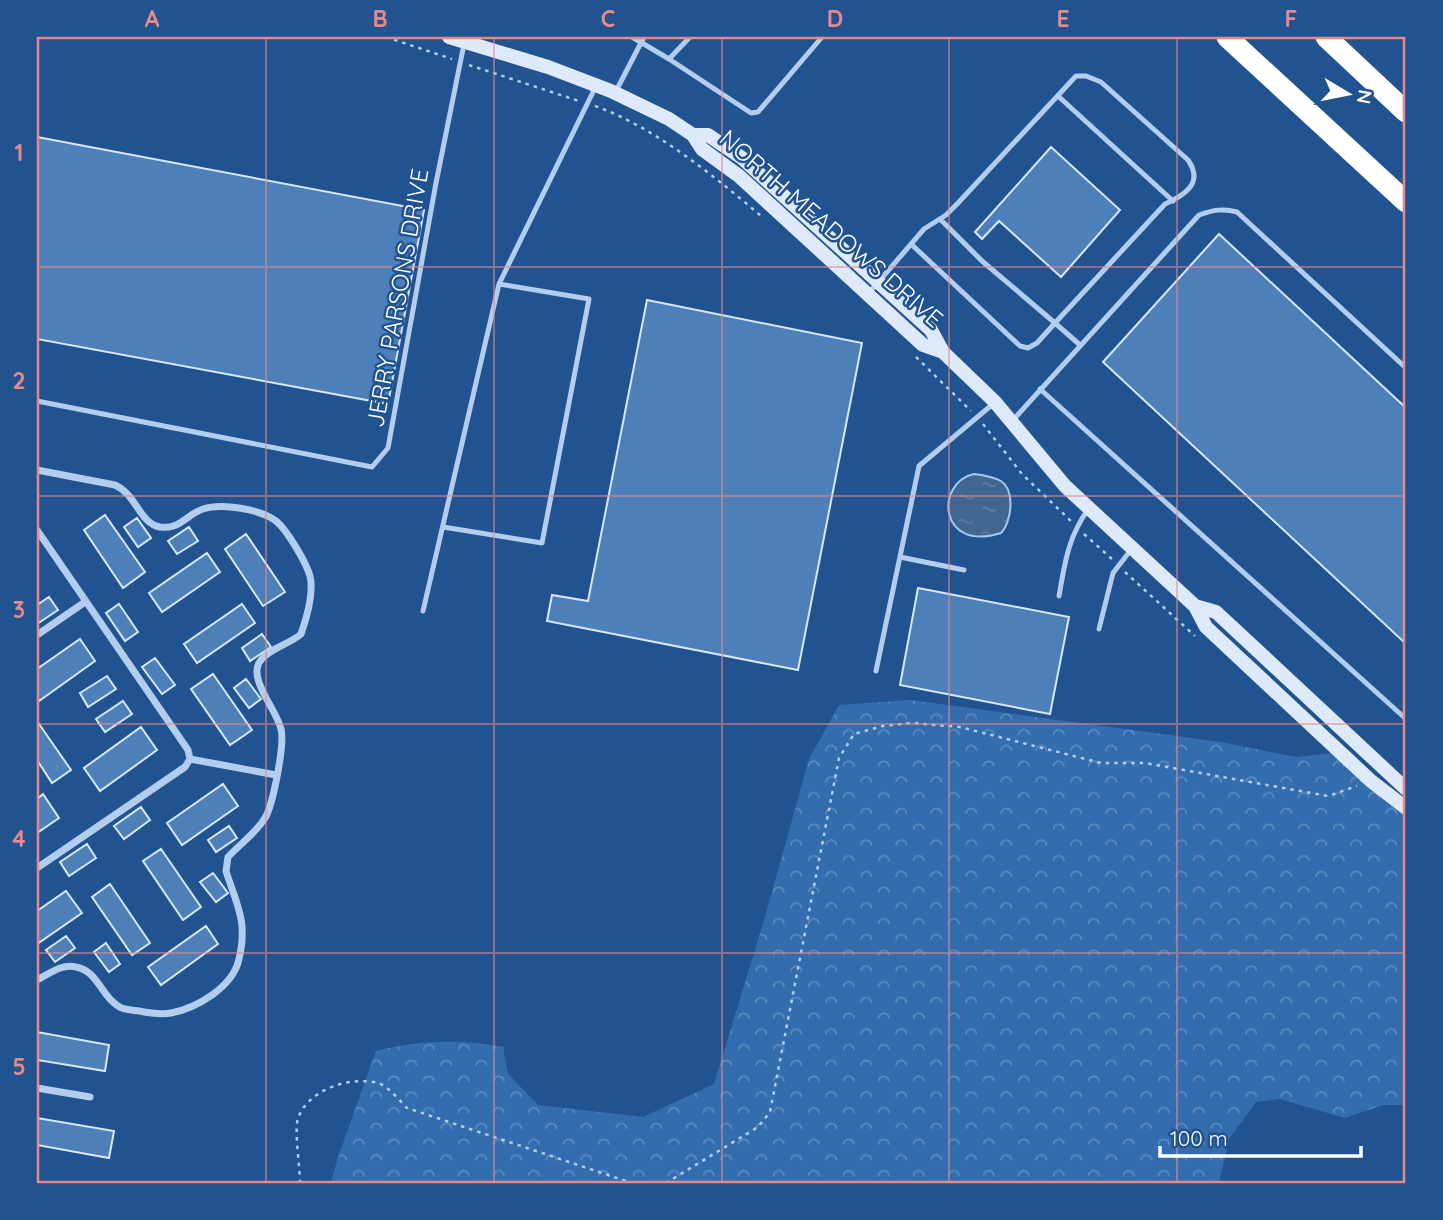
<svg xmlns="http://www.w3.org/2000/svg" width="1443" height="1220" font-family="Quicksand,sans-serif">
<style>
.forest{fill:url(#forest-crowns)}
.water{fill:url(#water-ripples);stroke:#a6c8ee;stroke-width:2}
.building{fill:#4d7fb9;stroke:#d7e7f9;stroke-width:2}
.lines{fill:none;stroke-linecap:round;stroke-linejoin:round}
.path{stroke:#b2cded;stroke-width:2.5;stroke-dasharray:3.5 5;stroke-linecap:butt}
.lane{stroke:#b2cded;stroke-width:5}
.street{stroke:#b2cded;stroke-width:7}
.secondary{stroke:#deeafa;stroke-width:14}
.highway{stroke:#fff;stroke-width:21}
.grid{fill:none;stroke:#e88989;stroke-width:2;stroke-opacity:0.55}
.labels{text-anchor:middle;stroke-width:5;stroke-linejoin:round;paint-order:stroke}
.street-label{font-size:24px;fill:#fff;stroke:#215391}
.neatline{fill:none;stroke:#e88989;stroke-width:2.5}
.grid-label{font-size:23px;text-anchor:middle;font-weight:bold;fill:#e88989}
</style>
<defs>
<pattern id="forest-crowns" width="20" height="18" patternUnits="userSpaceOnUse" patternTransform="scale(1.75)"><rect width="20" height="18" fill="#346dae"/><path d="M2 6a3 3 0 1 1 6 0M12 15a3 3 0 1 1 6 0" fill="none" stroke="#5d8abe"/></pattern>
<pattern id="water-ripples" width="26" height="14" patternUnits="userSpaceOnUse" patternTransform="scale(1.75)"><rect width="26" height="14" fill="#426692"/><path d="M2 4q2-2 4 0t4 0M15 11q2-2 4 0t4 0" fill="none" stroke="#5e7da2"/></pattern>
</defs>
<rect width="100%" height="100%" fill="#215391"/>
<path class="forest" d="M910,700l311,42 75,15 36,-4 74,61v291h-23l-38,13 -65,-19 -24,3 -27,37 -10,44h-888l7,-26 38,-106c43,-11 84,-12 127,-4l5,27 30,31 105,12 71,-33 51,-167 44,-158 30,-54z"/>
<path class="water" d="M974,474c8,1 20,3 27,7 15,10 10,42 0,52 -63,20 -66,-51 -27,-59z"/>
<path class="building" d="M37,137l387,73 -36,194 -351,-65z
M1051,147l69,63 -59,67 -62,-56 -17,18 -7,-7z
M1219,234l187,174v236l-303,-282z
M647,300l215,43 -64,327 -251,-49 5,-26 36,6z
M105,515l40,57 -22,16 -39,-58z
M137,518l14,20 -13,9 -14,-20z
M189,527l9,14 -21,13 -9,-13z
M246,534l39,58 -22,14 -38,-57z
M207,553l13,19 -58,40 -13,-19z
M918,588l151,29 -19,97 -150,-29z
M49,597l9,13 -21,14v-19z
M119,604l19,28 -13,9 -19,-28z
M242,604l13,19 -58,40 -13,-19z
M262,634l9,13 -21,14 -8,-13z
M80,639l15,22 -56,40 -2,-4v-28z
M155,658l20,27 -13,9 -20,-27z
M213,674l39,56 -22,15 -39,-56z
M107,676l9,13 -28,18 -8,-14z
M246,679l15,20 -12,9 -15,-20z
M123,701l9,13 -27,18 -9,-13z
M37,721l34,49 -19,13 -15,-23z
M141,727l16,23 -57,41 -16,-23z
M223,784l15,22 -56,39 -15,-22z
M43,794l16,24 -22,15v-34z
M141,807l9,13 -26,19 -10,-13z
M229,826l8,12 -21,14 -8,-12z
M87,844l9,14 -27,18 -9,-14z
M161,849l40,58 -18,13 -40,-59z
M213,873l15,20 -12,9 -16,-20z
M110,884l40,59 -18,12 -40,-58z
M66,891l16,22 -45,31v-33z
M206,926l12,18 -57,41 -13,-18z
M66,936l9,12 -20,14 -9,-12z
M106,943l14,21 -11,8 -15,-20z
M37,1032l72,13 -4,26 -68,-11z
M37,1118l77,13 -5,27 -72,-13z"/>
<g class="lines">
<path class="path" d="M386,37l66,22
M469,65l110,36
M595,106c59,21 118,69 166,110
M916,357l55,54
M983,424l39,50 50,48
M1084,534l29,26
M1125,572l70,64
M300,1183c0,-15 -6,-54 -2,-65 11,-29 52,-42 80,-35 10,3 21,17 29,25l225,75
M666,1183l92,-56 12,-15 69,-354 15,-24 29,-8 28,-3 49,4 141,36h44l183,33 29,-10"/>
<path class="lane" d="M632,37l37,22 21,-22
M669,59l82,54 7,-1 64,-75
M615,93l29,-56
M1058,96l115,105
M911,244l109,102 8,2 9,-5 18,-20 -73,-62 -42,-42
M868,294l56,-65 22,-14 12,-12 118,-127h10l15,6 87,78c16,23 -3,35 -23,44l-110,119 25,22
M1040,389l366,330
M37,401l335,66 16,-19 48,-265 28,-139
M1013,420l186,-205c14,-5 24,-7 38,-3l169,156
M443,527l99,16 47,-244 -90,-15
M900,557l64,13
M1059,596c6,-34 9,-59 30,-88
M423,611l76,-327 96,-196
M1099,629l14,-56 17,-22
M876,671l43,-205 74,-62"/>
<path class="street" d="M37,470l78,15c22,10 24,38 45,42 20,3 27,-13 43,-18 19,-6 57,0 73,12 11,9 30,41 34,55 4,17 -3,41 -9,58 -11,10 -31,14 -40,26 -15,17 16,50 20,69 4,15 -8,76 -16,89 -9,15 -25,26 -37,39l-2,14c11,35 22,50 13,88 -6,28 -42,49 -68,54 -11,2 -22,0 -32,-2 -7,-1 -16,-1 -21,-5 -17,-10 -20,-35 -42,-39 -14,-4 -27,7 -39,13
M37,530l151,220 2,9
M37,635l48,-33
M190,759l86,16
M37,868l148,-101 5,-8
M37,1088l53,9"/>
<path class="secondary" d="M449,37l99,30 63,24 58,28 24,16 9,14 37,27 184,169 20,7
M693,135h15l34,23 189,172 12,22 52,50 70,84 130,120 11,21 165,154 35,27
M1195,606l21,6 190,177"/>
<path class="highway" d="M1227,37l179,165
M1326,37l80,75"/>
</g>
<path class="grid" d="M266,37v1146M494,37v1146M722,37v1146M949,37v1146M1177,37v1146M37,267h1369M37,496h1369M37,724h1369M37,953h1369"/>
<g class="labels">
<g class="street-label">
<text transform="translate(831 229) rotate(41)" y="8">NORTH MEADOWS DRIVE</text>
<text transform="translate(398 298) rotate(-80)" y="8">JERRY PARSONS DRIVE</text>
</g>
</g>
<rect width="1443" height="1220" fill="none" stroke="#215391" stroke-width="77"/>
<g transform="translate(1348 94) rotate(100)" stroke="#215391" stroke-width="5" paint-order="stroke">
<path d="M0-5L12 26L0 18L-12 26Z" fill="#ffffff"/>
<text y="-10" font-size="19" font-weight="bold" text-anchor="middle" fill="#ffffff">N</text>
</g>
<path d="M1160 1146v10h201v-10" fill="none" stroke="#ffffff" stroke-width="3.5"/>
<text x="1170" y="1146" font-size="21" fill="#ffffff" stroke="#215391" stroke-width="5" paint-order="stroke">100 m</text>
<rect x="38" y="38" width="1366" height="1144" class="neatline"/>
<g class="grid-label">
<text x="152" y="27">A</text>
<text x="380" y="27">B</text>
<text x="608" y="27">C</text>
<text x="835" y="27">D</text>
<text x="1063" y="27">E</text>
<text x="1291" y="27">F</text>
<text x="19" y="161">1</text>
<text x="19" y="389">2</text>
<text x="19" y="618">3</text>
<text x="19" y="847">4</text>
<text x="19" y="1075">5</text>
</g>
</svg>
